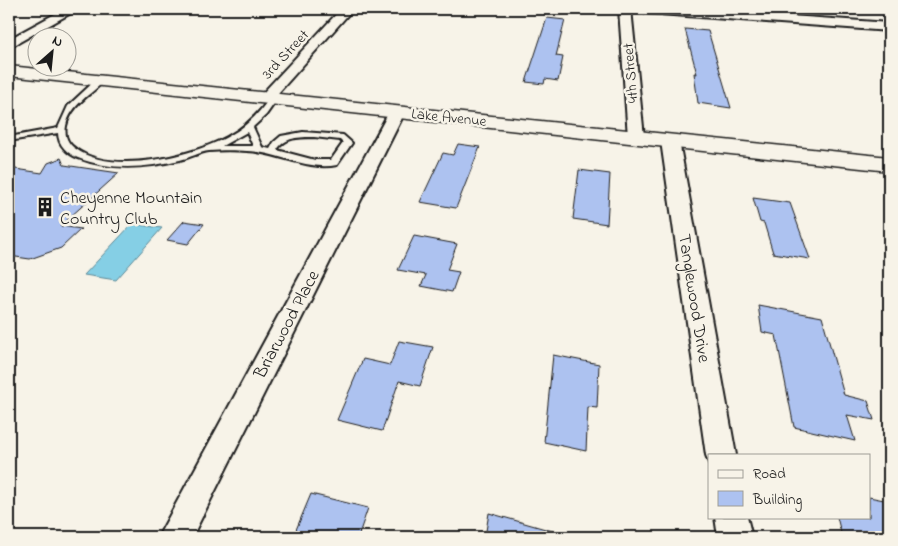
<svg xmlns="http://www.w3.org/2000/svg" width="898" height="546" font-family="'Indie Flower',sans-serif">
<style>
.water{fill:#85cfe5;stroke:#5b8795}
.building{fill:#adc2f0;stroke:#1c1c1c}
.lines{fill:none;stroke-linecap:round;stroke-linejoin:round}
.lane-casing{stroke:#1c1c1c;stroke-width:4}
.street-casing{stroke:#1c1c1c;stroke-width:4}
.secondary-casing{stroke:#1c1c1c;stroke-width:3}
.lane{fill:#f7f3e8;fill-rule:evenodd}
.street{fill:#f7f3e8;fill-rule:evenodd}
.secondary{fill:#f7f3e8;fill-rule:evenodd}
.labels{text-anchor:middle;stroke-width:5;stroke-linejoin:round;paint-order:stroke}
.far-street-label{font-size:15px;fill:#1c1c1c;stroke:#f7f3e8}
.poi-label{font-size:18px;fill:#1c1c1c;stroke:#f7f3e8;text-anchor:start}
.street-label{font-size:18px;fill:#1c1c1c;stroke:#f7f3e8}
</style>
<rect width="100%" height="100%" fill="#f7f3e8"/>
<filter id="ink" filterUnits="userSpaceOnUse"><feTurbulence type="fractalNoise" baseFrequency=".02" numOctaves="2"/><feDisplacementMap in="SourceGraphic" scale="10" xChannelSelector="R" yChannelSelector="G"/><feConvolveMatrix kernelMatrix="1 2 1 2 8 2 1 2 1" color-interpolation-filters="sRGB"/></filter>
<g filter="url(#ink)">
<path class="water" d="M132,224l30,4 -46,52 -32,-5z"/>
<path class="building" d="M547,18l18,2 -9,36 7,1 -5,24 -13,-2 -1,5 -18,-2z
M685,29l23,2 23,77 -33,-5 -4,-30 3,1z
M458,144l22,3 -24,61 -36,-6 23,-49 10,2z
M61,158l3,7 55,8 -59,53 21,3 -20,19 -31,11 -21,-3v-88l33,5 6,-10z
M579,170l31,4 -3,50 -34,-5z
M753,198l37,5 20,56 -37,-6 -9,-30 -4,-1z
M184,221l20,3 -16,20 -21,-4z
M414,236l43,8 -10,26 12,2 -7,20 -31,-6 5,-11 -28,-5z
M758,305l64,12 22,78 24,6 6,19 -27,-5 8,26 -61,-14 -18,-92 -14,-3z
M399,341l34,6 -13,39 -21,-5 -17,50 -45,-11 26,-61 27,6z
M553,355l46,9 -2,44 -9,-1 -2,44 -42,-9z
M311,494l57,14 -10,29h-65z
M869,497l20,4v36h-47l-5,-20h32z
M489,513l67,19v5h-71z"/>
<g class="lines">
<defs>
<path id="lane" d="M98,78l7,2c-14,15 -34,24 -39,46 -2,10 2,18 10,23 36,26 114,8 151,-12 19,-10 32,-23 44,-41h3l4,2 -12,17 -13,12 9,20 8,2 4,-7 7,-6 22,-4 40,3 9,8 -15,22c-30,6 -60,-13 -90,-14 -12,-1 -26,-1 -38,0 -9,1 -20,7 -29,9 -34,8 -69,11 -102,-2 -10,-4 -20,-13 -20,-25l-49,8v-4l49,-9 10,-22zM247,132l6,14h-31zM314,137l26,3 3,3 -12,17h-16l-38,-10c8,-13 22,-13 37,-13z"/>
<path id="street" d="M64,9h14l-69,39v-9z
M341,9h12l-82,92h-10l-3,-3 3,-3z
M619,9h12l13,128 -2,4h-12l-2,-4z
M640,9h51l198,14v8l-243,-18z
M397,107l8,5 -213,425h-34l231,-425z
M670,136l6,1 3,4 57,314h-27v8l-3,-8 -45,-314 3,-4z
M715,517h32l5,20h-34z"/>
<path id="secondary" d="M9,66l880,91v14l-880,-95z"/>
</defs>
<use href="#lane" class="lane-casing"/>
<use href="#street" class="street-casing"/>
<use href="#secondary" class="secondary-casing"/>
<use href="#lane" class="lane"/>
<use href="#street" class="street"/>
<use href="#secondary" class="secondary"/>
</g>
</g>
<defs>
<symbol id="building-bare" viewBox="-9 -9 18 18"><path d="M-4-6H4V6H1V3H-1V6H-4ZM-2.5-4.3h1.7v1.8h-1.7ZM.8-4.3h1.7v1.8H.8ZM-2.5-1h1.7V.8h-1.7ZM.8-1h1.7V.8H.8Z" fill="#1c1c1c" stroke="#f7f3e8" stroke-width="2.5" paint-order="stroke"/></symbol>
</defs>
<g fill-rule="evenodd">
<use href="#building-bare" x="31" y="193" width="28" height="28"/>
</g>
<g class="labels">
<g class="far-street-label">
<text transform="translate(285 54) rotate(-47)" y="5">3rd Street</text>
<text transform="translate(630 73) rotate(-95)" y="5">4th Street</text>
<text transform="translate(449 117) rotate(6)" y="5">Lake Avenue</text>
</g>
<g class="poi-label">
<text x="60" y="203">Cheyenne Mountain<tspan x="60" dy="21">Country Club</tspan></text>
</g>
<g class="street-label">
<text transform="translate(695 298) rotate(81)" y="6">Tanglewood Drive</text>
<text transform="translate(286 324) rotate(-62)" y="6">Briarwood Place</text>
</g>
</g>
<rect width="898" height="546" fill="none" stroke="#f7f3e8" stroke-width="30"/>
<rect x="15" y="15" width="868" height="516" fill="none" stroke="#1c1c1c" stroke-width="2" filter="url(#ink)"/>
<rect x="708" y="454" width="162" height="65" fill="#f7f3e8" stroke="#9f9d96"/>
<rect x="718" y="470" width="25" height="8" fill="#f7f3e8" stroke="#9f9d96"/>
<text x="753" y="478" font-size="15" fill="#1c1c1c">Road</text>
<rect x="718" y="491" width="25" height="15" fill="#adc2f0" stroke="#9f9d96"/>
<text x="753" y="504" font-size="15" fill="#1c1c1c">Building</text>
<g transform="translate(52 52) rotate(27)"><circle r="24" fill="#f7f3e8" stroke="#9f9d96"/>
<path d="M0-4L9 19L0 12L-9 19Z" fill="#1c1c1c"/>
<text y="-8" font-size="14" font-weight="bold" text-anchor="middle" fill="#1c1c1c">N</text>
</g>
</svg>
